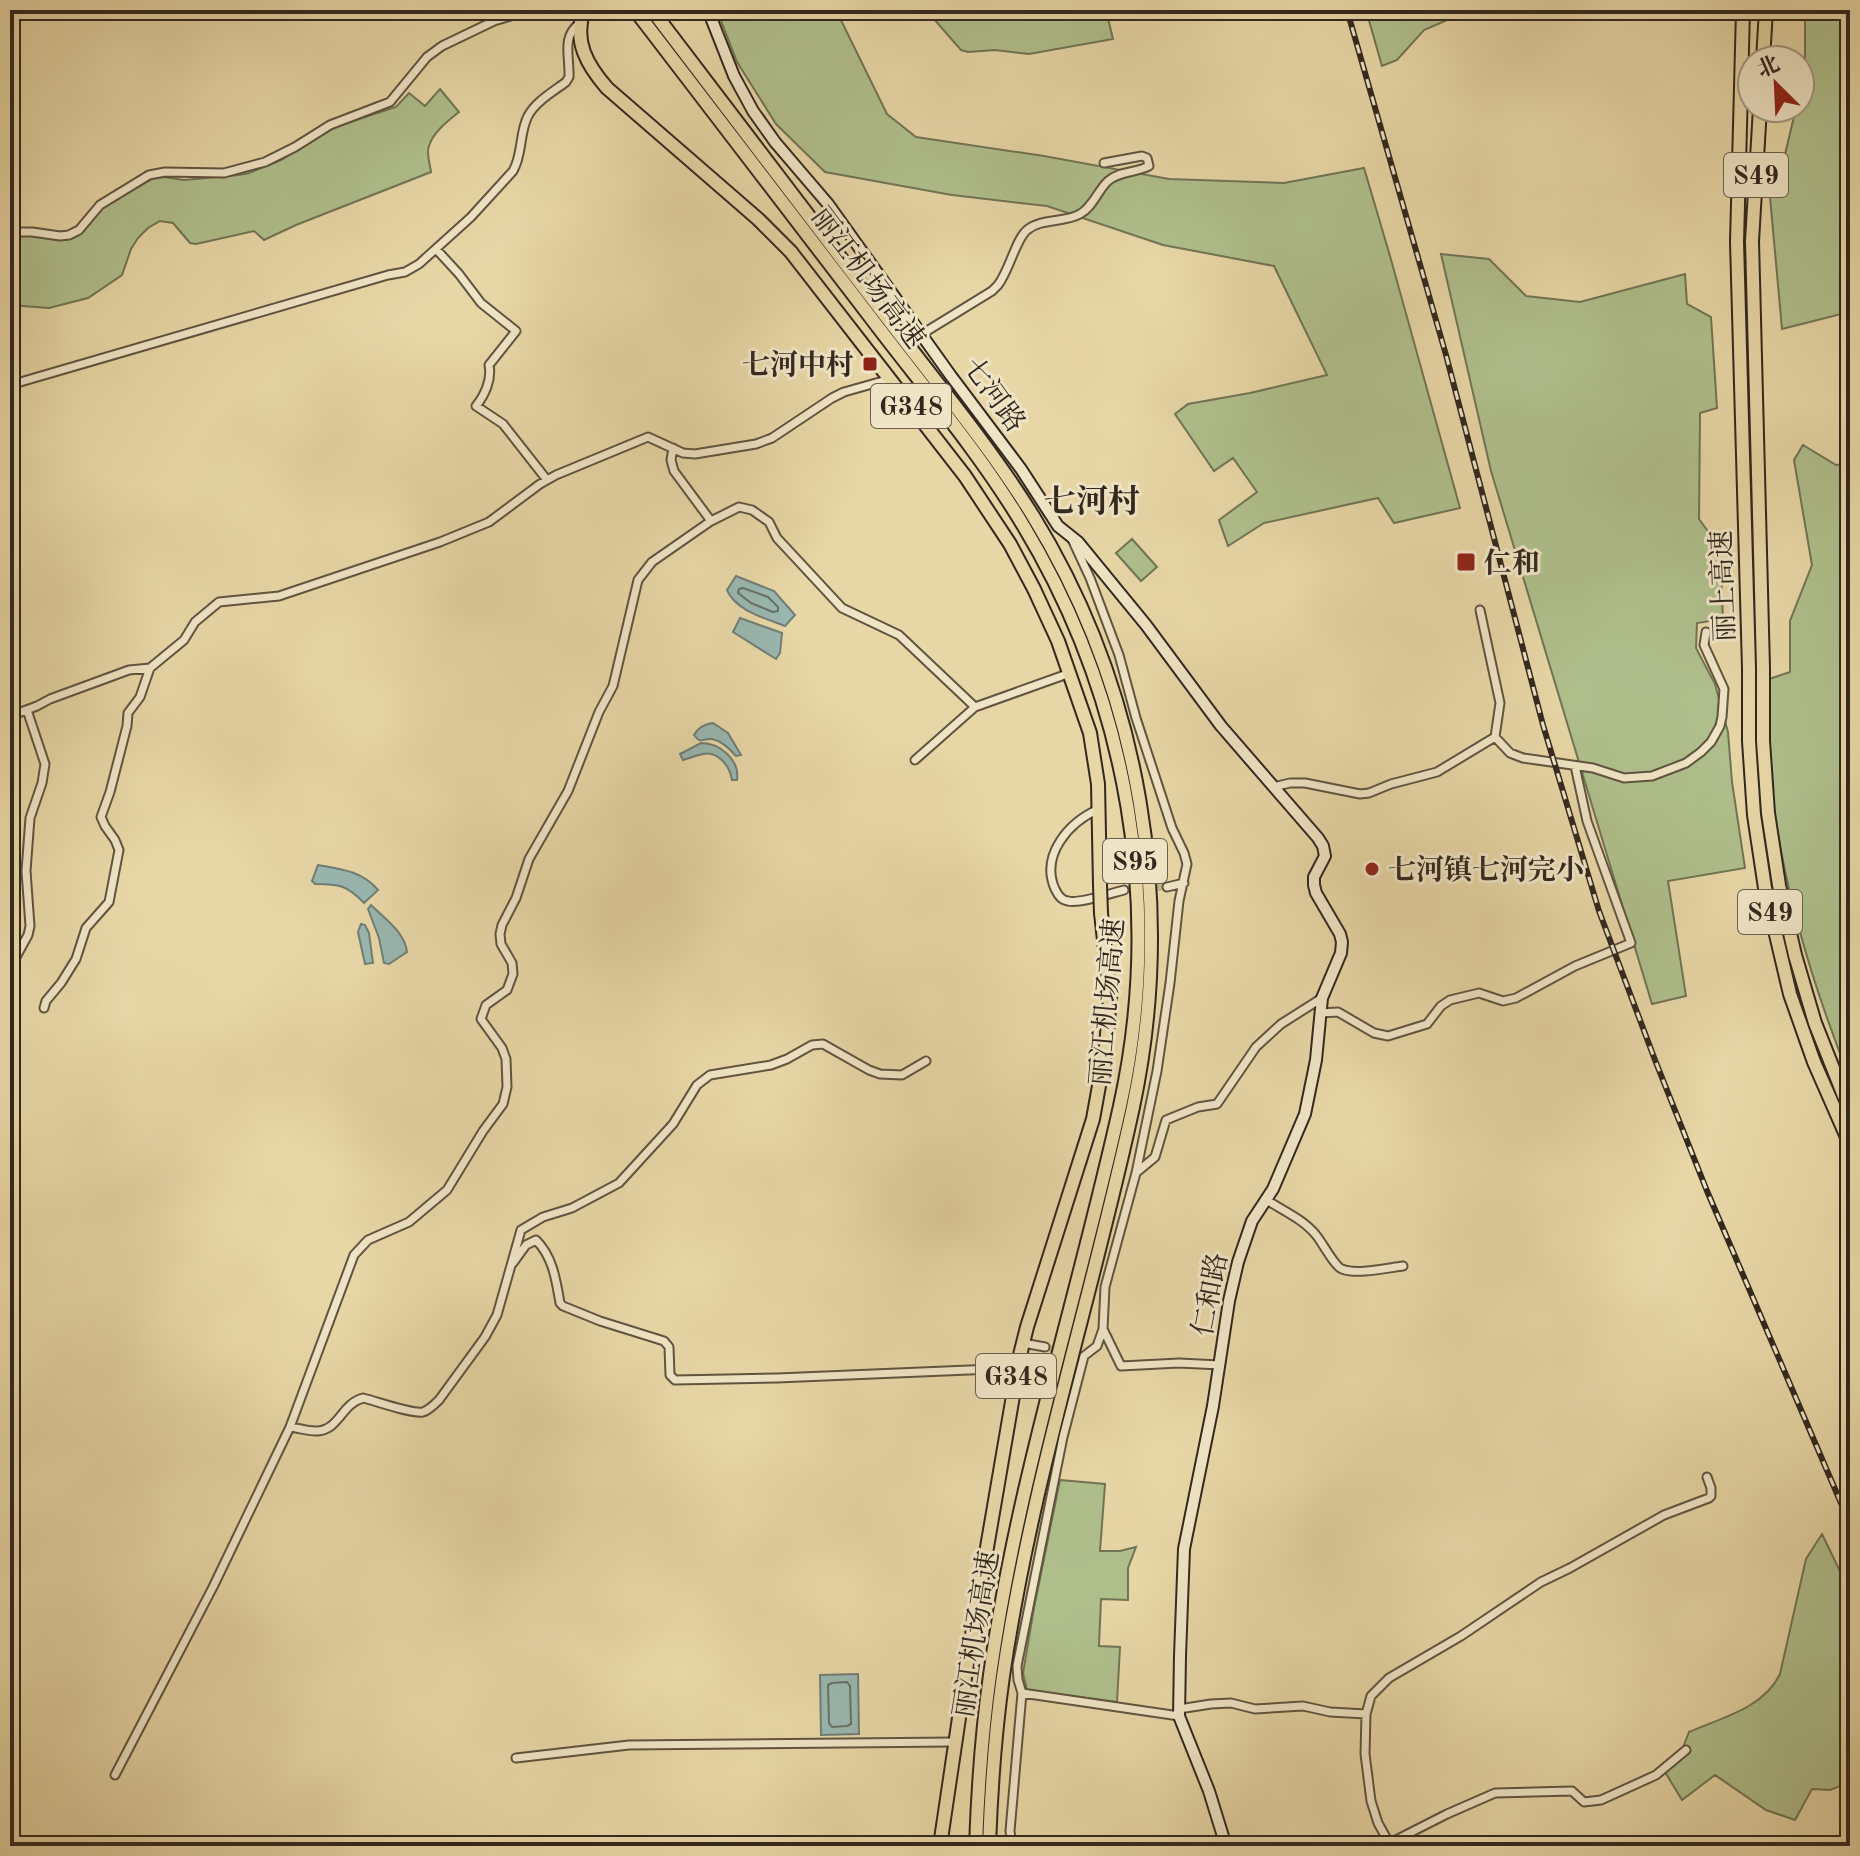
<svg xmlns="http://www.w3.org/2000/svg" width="1860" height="1856" font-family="'Old Standard TT','Noto Serif SC',serif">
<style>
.green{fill:#afbf8c;stroke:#717455;stroke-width:2}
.water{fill:#99b7b0;stroke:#707e76;stroke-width:2}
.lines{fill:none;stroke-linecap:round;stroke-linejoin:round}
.shore{stroke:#667067;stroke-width:2}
.street-tunnel{stroke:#c3b38b;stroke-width:7;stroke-dasharray:7 3.5;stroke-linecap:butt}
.street-casing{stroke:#605440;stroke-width:11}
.secondary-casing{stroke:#33281e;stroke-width:14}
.highway-casing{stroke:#33281e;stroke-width:16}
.street{stroke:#efe4c5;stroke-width:7}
.secondary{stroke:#efe4c5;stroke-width:10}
.highway{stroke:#e7d6a6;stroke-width:12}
.rail-casing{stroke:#33281e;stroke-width:6}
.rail{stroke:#efe4c5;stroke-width:3;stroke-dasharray:9;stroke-linecap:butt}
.highway-bridge-casing{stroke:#33281e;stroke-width:16;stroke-linecap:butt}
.highway-bridge{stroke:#e7d6a6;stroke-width:12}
.poi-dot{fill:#8f2418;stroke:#efe4c5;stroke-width:3}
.labels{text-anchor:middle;stroke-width:6;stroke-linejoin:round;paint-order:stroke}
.shield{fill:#efe4c5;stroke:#6b6050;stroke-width:2}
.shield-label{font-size:26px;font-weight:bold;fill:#33281e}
.street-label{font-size:28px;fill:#33281e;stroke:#efe4c5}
.poi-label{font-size:28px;font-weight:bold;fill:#33281e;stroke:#efe4c5;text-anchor:start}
.quarter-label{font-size:32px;font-weight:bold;fill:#33281e;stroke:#efe4c5}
</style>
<rect width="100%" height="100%" fill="#e7d6a6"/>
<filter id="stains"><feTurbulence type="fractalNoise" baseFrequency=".0025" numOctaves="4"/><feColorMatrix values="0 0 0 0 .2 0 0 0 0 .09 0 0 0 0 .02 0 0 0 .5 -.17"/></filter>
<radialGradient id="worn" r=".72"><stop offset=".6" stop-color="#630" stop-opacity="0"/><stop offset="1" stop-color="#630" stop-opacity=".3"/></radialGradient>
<path class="green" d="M717,10h119l51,104 29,23 128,19 125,23 115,4 80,-15 26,88 70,252 -66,15 -16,-25 -114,25 -36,23 -9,-26 38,-28 -24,-34 -19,13 -39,-57 13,-10 62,-11 77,-18 -53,-109 -111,-21 -116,-39 -95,-11 -127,-23 -49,-48 -39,-62z
M926,10h180l7,29 -84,15 -34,-4 -27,2 -7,-2z
M1366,10h104l-46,20 -27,30 -15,6z
M1805,10h45v305l-5,-2 -63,16 -13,-143 14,-23 13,-55h4v-16l5,-22z
M440,89l19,23c-11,9 -26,20 -30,34 -3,7 1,18 2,26l-135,53 -32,15 -10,-9 -58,13 -6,-1 -17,-20 -13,-2 -12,7 -10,10 -7,11 -9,26 -34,23 -39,10 -39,-3v-71l61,5 11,-8 19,-23 53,-30 10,-1 20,3 55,-5 10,-2 32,-13 54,-33 61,-20 13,-14 16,13z
M1441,254l48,5 37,37 54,6 105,-28 2,30 24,13 6,91 -17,5 -1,106 21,29 3,71 -26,4 -1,25 19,36 13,48 4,50 13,86 -77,13 18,115 -34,8 -161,-533z
M1803,445l33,20 14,-2v616c-38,-95 -68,-193 -79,-295 -4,-34 -4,-69 -5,-104l24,-8v-51l22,-56 -18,-105z
M1132,539l25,28 -16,14 -25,-28z
M1060,1480l45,4 -5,67h20l16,-4 -8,21v32l-27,-1 -2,47 21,1 -3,55 -90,-12 -4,-17 11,-65z
M1822,1534l28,58 -1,135 1,2v53l-20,8 -18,-1 -17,31 -29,-10 -51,-35 -33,25 -17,-28 25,-21 -6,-6 5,-13c32,-14 75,-24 91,-58l26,-115z"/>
<path class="water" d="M736,576l38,15 21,24 -10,11c-20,-8 -49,-15 -58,-36z
M740,618l42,15 -2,20 -4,6 -43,-27z
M713,723l15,10 13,22 -5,1c-6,-7 -14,-15 -24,-17 -11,-1 -10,6 -18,-4 4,-7 10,-11 19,-12z
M701,743c19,0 39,17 36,37h-5c-2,-13 -13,-29 -29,-26 -6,1 -13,4 -20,6l-3,-6z
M318,865c23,4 44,6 60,25l-14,13c-17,-18 -25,-19 -49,-19l-3,-3z
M371,905c13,13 34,27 36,47l-18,12 -5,-1 -5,-25 -11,-29z
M361,924l4,1 4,8 4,30 -8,1 -7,-32z
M858,1674l1,60 -38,1 -1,-60z"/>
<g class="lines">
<path class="shore" d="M743,588l25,9 10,10v4l-5,1 -22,-9 -13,-10 1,-4z
M847,1682l3,4 1,38 -4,2 -15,1 -3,-4 -1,-38 4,-2z"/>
<path class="street-tunnel" d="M1124,890l43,-3
M1045,1347l39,9"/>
<defs>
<path id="street" d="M10,232h22l28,4 9,-1 10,-5 21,-25 49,-30 16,-3 59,1 41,-11 30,-15 35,-22 60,-23 37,-45 15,-11 52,-25 37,-11
M436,249l23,25 22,29 35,28 -27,34c3,14 -4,30 -13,41l27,18 44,56
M922,334l70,-43 6,-6c11,-14 18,-46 29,-55 14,-12 37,-7 53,-16 13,-7 18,-24 28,-33 11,-10 28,-8 41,-15l-2,-8 -5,-2 -38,7
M10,385l378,-110 17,-3 14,-8 52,-47 42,-46c10,-17 6,-38 15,-55 7,-14 26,-25 38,-34l3,-5c1,-21 -8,-40 11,-54
M673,448l-2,12 3,11 37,50
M10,716l27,-10 13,-7 79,-29 21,-2 34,-28 11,-18 24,-20 60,-6 161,-54 49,-20 51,-38 16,-9 92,-38 35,16 12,1 61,-10 16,-6 60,-40 12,-6 46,-13
M1495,737l15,16 13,5 70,10 31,10 28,-2 34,-13 15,-11 10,-10 9,-16 2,-9 2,-28 -20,-44 2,-13
M915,760l60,-53 95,-34
M1273,787l17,-4h15l55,11 9,-1 22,-9 46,-12 58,-35 5,-34 -20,-93
M1099,809c-30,13 -59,46 -44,80 3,6 6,11 13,12 11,3 44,-8 56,-11
M1167,887l17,-4
M10,968l18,-33 2,-9 -4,-55 4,-53 12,-35 3,-19 -18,-54
M44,1008l2,-7 15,-18 15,-24 10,-31 23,-26 10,-52 -4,-10 -10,-14 -4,-9 9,-25 17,-66 1,-13 12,-16 10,-29
M1320,1013l18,-1 36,21 14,3 39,-12 14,-18 9,-6 29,-7 24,8 13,-3 59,-32 56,-23 -44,-122 -12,-55
M1137,1172l18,-15 11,-37 32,-13 19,-3 39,-57 25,-23 41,-26
M1265,1199c17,11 38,20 51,36 6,7 19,32 26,34 14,6 45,-1 61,-3
M513,1263l13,-18 10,-5c17,17 20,40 24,63l3,3 37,15 64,20 5,6 1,28 5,5 102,-2 240,-10
M1103,1329l18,37 58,-3 41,2
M1023,1343l22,4
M290,1427c8,1 17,4 26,4 23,0 25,-27 47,-33 13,3 48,16 60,14 6,-2 11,-7 16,-12l46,-63 12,-22 24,-85 22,-13 29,-9 47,-25 54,-59 24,-39 13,-10 61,-10 16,-6 25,-14 11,-1 46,26 11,4 22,1 24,-14
M1022,1693l157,23
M1179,1709l32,-5 20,-1 24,6 48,-3 27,6 36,2
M516,1758l113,-13 325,-3
M115,1775l98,-188 77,-160 64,-172 14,-15 41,-18 38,-32 36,-59 20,-27 4,-17 -1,-28 -4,-11 -21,-29 5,-14 21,-15 6,-16 -1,-11 -11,-19 -1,-10 2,-9 14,-27 13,-39 39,-68 31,-79 14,-26 25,-106 14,-18 59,-41 28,-14 13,3 17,12 8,16 65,70 57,27 76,72
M1389,1843l-11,-20 -7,-22 -6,-47 1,-40 5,-18 18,-18 72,-42 80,-54 29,-14 94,-53 45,-17 2,-2v-8l-4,-11
M1012,1846l-2,-15 12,-138 -4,-13 -1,-14 46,-229 21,-81 13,-10 6,-17 2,-42 31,-114 21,-102 13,-88 9,-82 8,-37 -3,-11 -12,-25 -36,-110 -17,-63 -29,-77 -19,-41
M1384,1846l63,-32 48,-21 77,-2 12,11 17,-2 55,-25 30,-25"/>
<path id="secondary" d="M708,10l26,66 19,35 22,31 53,62 123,172 70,93 37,57 20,16 68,83 75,101 97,112 5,8 2,10 -11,21v8l2,8 24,41 2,8 -1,11 -19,45 -6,62 -11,54 -32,75 -21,32 -14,41 -9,39 -16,105 -29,143 -4,107 -1,60 30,75 17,55"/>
<path id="highway" d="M584,10c-11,31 3,55 23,78l151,131 33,33 174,224 45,68 24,45 24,52 32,92 8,51 2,101
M635,10c78,101 155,203 233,304 52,69 110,136 155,211 105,174 141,382 97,581 -42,190 -103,376 -130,569 -8,57 -12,114 -14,171
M652,10c77,101 154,203 232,304 51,67 105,131 149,202 108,176 143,389 100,591 -41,190 -102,376 -130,569 -8,56 -12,113 -14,170
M1743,10l-6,232 12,426v73l5,74 11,73 25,106 24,68 36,82
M1763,60l3,-50
M1760,108l-8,133 11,427v73l5,72 11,72 16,70 20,68 35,88
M940,1846l27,-182 53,-309 7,-28 66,-208 13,-72 4,-51 -9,-83"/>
</defs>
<use href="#street" class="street-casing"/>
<use href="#secondary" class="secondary-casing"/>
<use href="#highway" class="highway-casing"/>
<use href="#street" class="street"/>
<use href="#secondary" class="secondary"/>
<use href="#highway" class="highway"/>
<defs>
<path id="rail" d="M1347,10l99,345 97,370 56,186 56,149 52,131 143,333"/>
</defs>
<use href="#rail" class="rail-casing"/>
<use href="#rail" class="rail"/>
<defs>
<path id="highway-bridge" d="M1100,885l1,28"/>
</defs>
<use href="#highway-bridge" class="highway-bridge-casing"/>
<use href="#highway-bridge" class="highway-bridge"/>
</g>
<g class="poi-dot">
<rect x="862" y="356" width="16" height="16" rx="4"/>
<rect x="1456" y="552" width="20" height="20" rx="4"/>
<circle cx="1372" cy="869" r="8"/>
</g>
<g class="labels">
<g class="shield">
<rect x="1724" y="153" width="64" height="44" rx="6"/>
<rect x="871" y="384" width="80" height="44" rx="6"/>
<rect x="1103" y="839" width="64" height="44" rx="6"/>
<rect x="1738" y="890" width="64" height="44" rx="6"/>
<rect x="976" y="1354" width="80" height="44" rx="6"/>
</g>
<g class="shield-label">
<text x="1756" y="184">S49</text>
<text x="911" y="415">G348</text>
<text x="1135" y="870">S95</text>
<text x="1770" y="921">S49</text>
<text x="1016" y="1385">G348</text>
</g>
<g class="street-label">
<text transform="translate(869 277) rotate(53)" y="10">丽江机场高速</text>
<text transform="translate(995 394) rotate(54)" y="10">七河路</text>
<text transform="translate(1722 586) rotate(-92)" y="10">丽上高速</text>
<text transform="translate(1106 1002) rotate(-85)" y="10">丽江机场高速</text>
<text transform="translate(1209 1294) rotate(-79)" y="10">仁和路</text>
<text transform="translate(975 1634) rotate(-81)" y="10">丽江机场高速</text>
</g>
<g class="poi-label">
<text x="854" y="374" text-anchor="end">七河中村</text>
<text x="1484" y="572">仁和</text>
<text x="1388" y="879">七河镇七河完小</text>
</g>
<g class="quarter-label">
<text x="1092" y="512">七河村</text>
</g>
</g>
<rect width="1860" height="1856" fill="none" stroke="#e7d6a6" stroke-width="40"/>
<rect x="12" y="12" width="1836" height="1832" fill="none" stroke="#33281e" stroke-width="4"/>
<rect x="20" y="20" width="1820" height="1816" fill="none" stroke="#33281e" stroke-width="2"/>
<g transform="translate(1776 84) rotate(336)"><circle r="38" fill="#efe4c5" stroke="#a49982" stroke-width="2"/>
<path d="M0-6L14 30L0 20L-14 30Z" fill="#8f2418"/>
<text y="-12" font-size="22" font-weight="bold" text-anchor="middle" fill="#33281e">北</text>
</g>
<rect width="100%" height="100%" filter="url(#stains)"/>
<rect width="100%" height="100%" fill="url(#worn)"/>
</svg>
